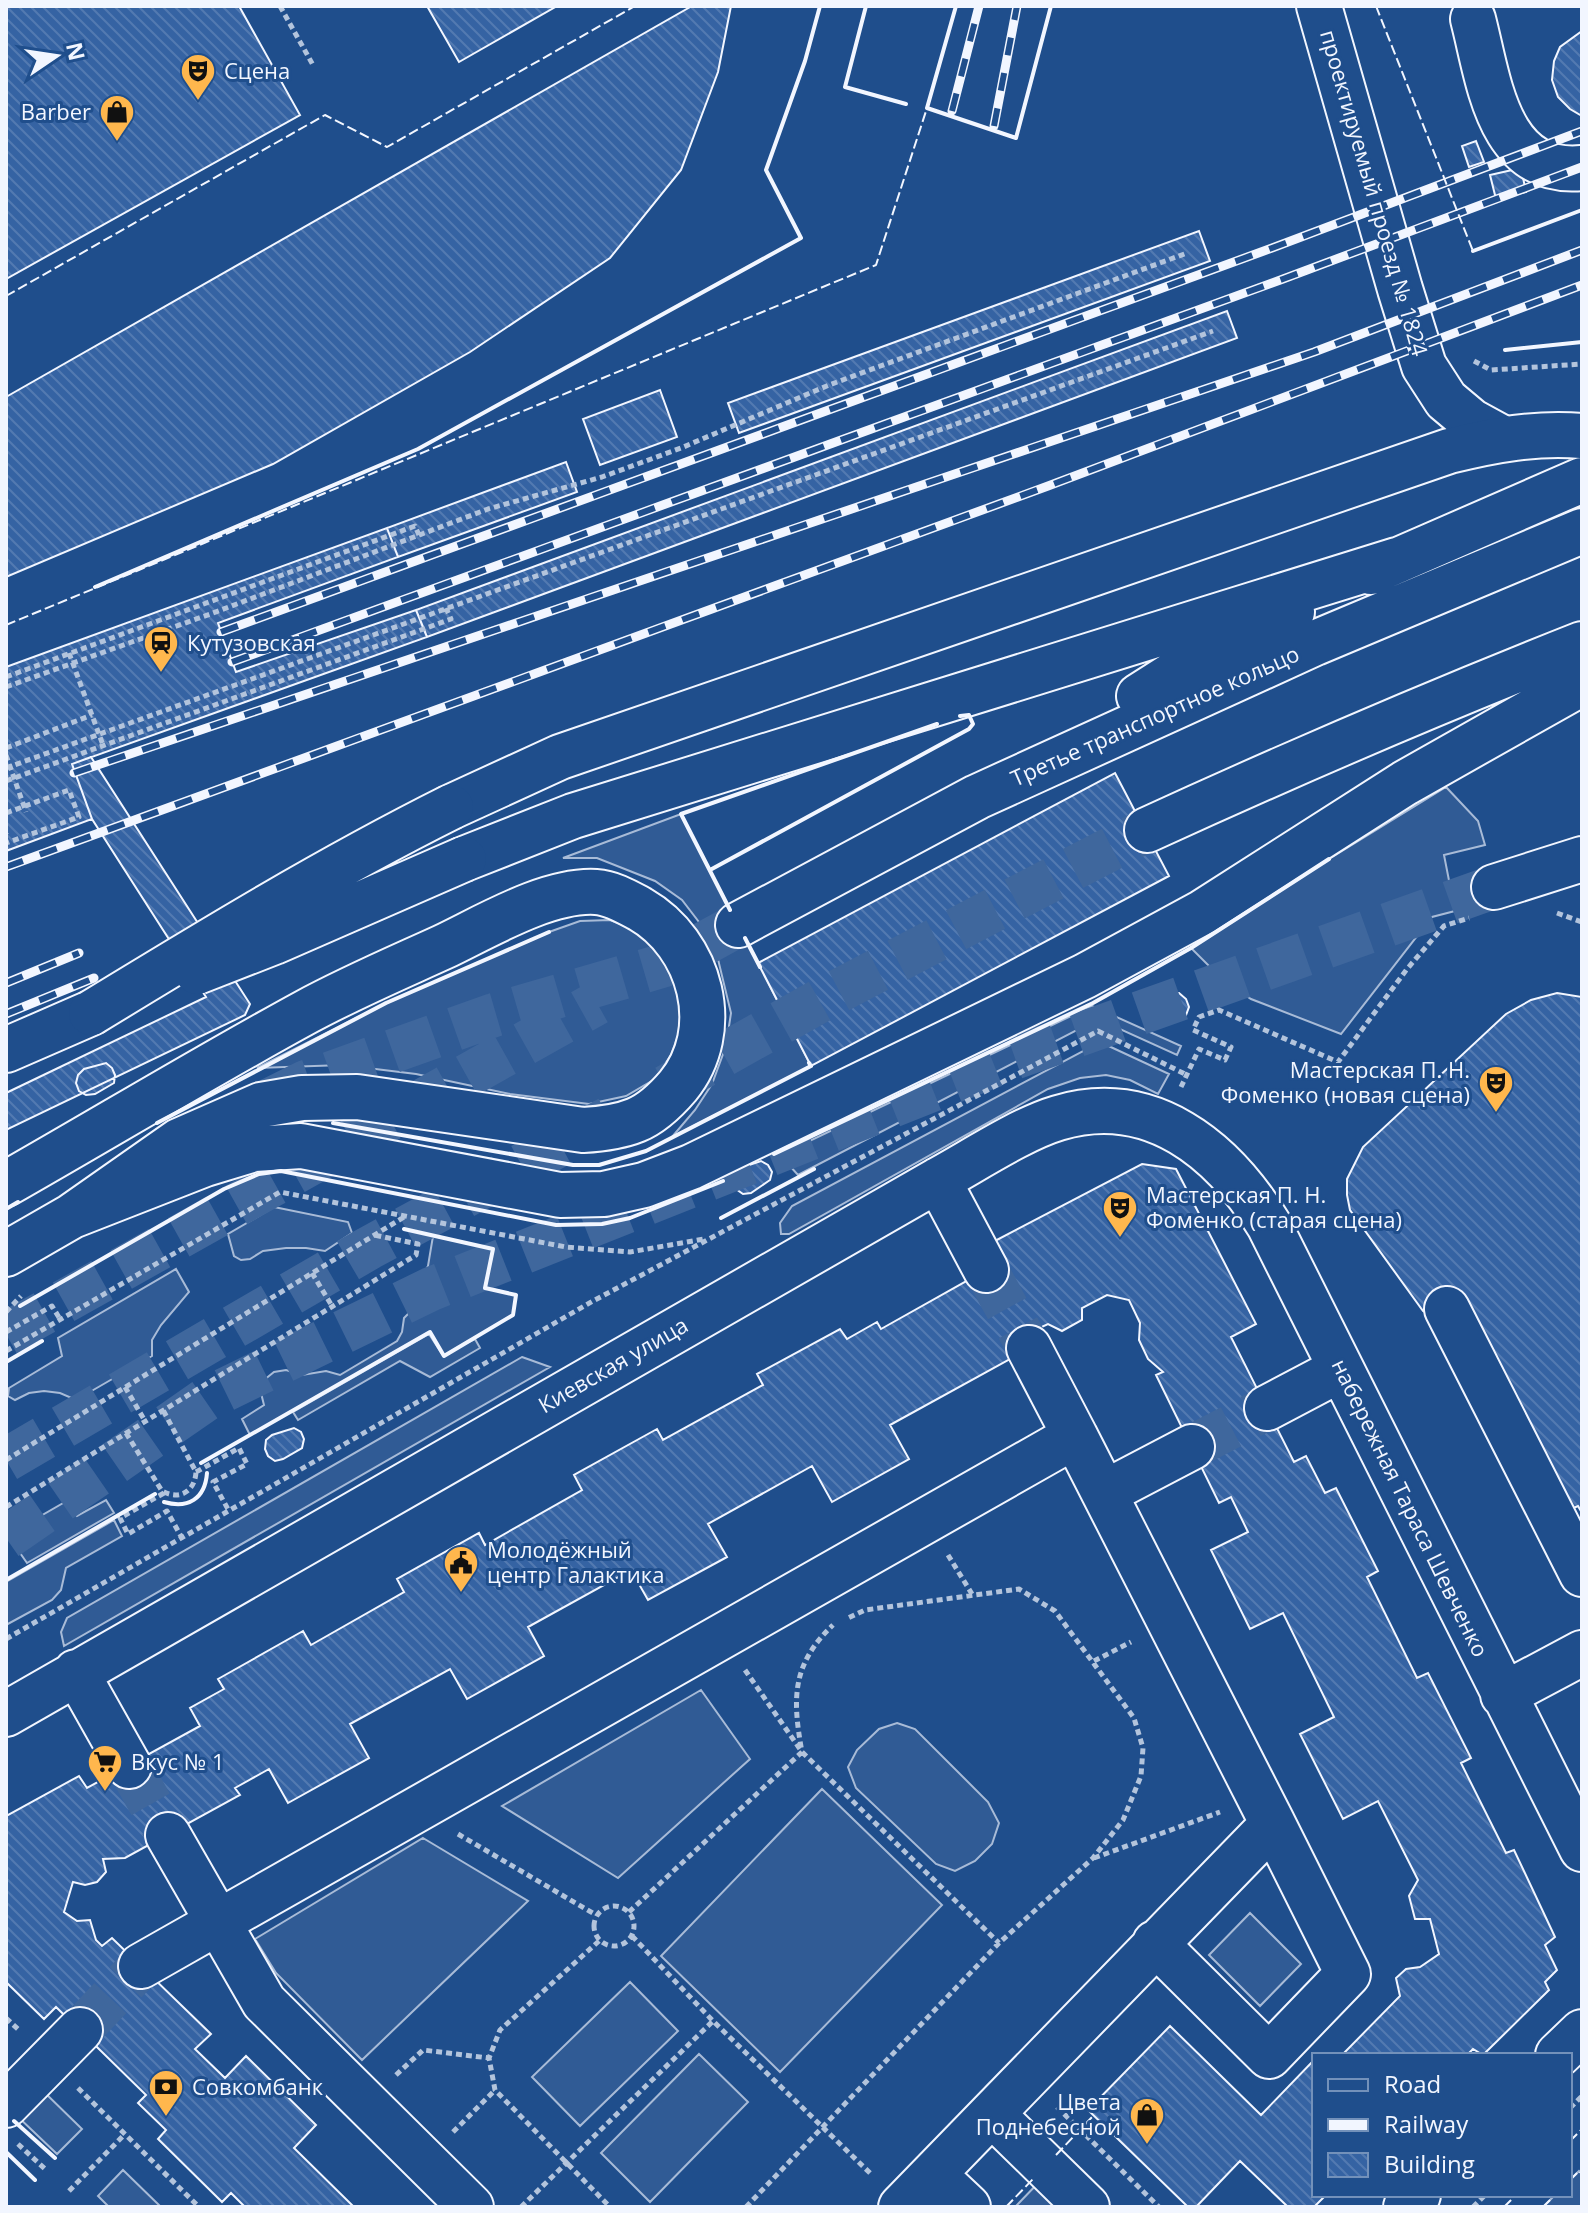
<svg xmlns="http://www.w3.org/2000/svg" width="1588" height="2213" font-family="'Open Sans',sans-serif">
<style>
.built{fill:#305b95;stroke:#a8bbd7;stroke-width:2}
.building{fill:url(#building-back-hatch);stroke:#f2f6ff;stroke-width:2}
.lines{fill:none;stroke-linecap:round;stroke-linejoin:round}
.minor-tunnel{stroke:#3f679d;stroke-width:44;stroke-dasharray:44 22;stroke-linecap:butt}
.major-tunnel{stroke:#3f679d;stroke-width:44;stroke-dasharray:44 22;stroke-linecap:butt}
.minor-casing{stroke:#f2f6ff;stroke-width:48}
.major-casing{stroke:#f2f6ff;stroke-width:48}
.path{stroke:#b3c4dc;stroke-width:5;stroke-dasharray:6 4;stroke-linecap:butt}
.minor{stroke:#1f4e8c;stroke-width:44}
.major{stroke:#1f4e8c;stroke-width:44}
.rail-casing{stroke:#f2f6ff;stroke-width:9}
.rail{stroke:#1f4e8c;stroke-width:6;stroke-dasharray:18;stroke-linecap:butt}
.major-bridge-casing{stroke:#f2f6ff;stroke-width:48;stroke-linecap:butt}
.path-bridge{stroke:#b3c4dc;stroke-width:5;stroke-dasharray:6 4;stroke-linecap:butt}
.major-bridge{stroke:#1f4e8c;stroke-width:44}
.fence{stroke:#f2f6ff;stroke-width:2;stroke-dasharray:10 4;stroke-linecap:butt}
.wall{stroke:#f2f6ff;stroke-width:4}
.labels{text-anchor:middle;stroke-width:6;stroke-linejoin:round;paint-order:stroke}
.poi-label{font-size:22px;fill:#f2f6ff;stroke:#1f4e8c;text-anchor:start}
.street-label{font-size:22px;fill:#f2f6ff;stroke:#1f4e8c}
</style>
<defs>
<pattern id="building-back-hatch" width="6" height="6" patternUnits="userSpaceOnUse" patternTransform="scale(2)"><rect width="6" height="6" fill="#3563a3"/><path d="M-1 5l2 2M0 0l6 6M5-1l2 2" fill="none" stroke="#537ab1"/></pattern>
</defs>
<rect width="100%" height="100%" fill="#1f4e8c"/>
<path class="built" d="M1446,787l32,34 7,24 -41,10 11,56 -23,6 -91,117 -90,-35 -29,-20 -31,-31 138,-89z
M681,814l130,252 -139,71 23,-27 17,-26 14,-38 5,-33 -14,-58 -15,-29 -20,-26 -27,-19 -58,-23h-34z
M610,920l23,9 23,16 16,25 8,29v31l-9,25 -16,24 -29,17 -37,8 -79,-10 -94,-20 -73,-9 -86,3 129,-65 163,-71 31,-11z
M1092,1006l89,40 -4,9 -79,-36 -300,156 -18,-20z
M1100,1042l69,32 -11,20 -28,-14 -24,-5 -26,3 -32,11 -259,145h-8l-1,-11 12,-17z
M274,1207l74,15 4,11 -27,18 -19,-3h-20l-23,3 -13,8 -9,1 -7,-4 -6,-22z
M433,1236l60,13 -8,38 31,8 -3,20 -53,31 15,-7 5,9 -50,29 -30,-16 -102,59 -5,-8 136,-78 15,23 -15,-25 -179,103 -8,-16 22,-14 -3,-12 3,-13 10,-8 12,-2 16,5 24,-4 14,4 57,-34 5,-9 2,-14 9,-9 4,-24 11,-19z
M176,1269l13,23 -28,33 -9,15v16l-76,44 -16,-7 -16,-2 -15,2 -14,7 -7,-4 1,-8 53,-32 -4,-18z
M522,1357l28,10 -486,279 -3,-14 6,-14z
M106,1500l8,13 -87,50 -9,-13 26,-15 -5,-18 26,-15 12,14z
M114,1520l8,16 -56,32 -5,22 -9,10 -46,25v-43z
M701,1690l49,69 -132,119 -116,-72z
M897,1723l18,6 73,73 11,21 -7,21 -17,17 -20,10 -19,-7 -80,-76 -8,-21 9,-17 22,-21z
M822,1789l120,116 -162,167 -119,-116z
M423,1838l105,63 -166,159 -86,-87 -21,-34z
M1250,1913l51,51 -41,42 -51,-51z
M630,1982l48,49 -98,95 -48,-49z
M699,2054l49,48 -98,100 -49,-49z
M40,2088l42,41 -25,25 -42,-40z
M123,2170l38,37h-52l-11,-11z
M1579,2171l3,3v33h-39l12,-12h15v-15z
M1041,2180l27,27h-53z"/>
<path class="building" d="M6,6h233l61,109 -294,164z
M427,6h130l-98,56z
M692,6h39l-13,66 -37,98 -71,88 -140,94 -197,112 -267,113v-180z
M1582,31v85l-12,-7 -12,-12 -6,-17 2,-19 6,-14z
M1476,141l8,21 -15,5 -7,-21z
M1521,168l5,24 -30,7 -6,-24z
M1199,231l11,30 -471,172 -11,-30z
M1227,311l10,27 -810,299 -3,-8 -8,-19z
M660,390l17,47 -77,28 -17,-46z
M566,462l11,30 -179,65 -11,-29z
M387,528l11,29 -180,66 18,49 180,-62 11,27 -355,127 20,55 -86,32v-184z
M91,757l159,247 -5,11 -239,115v-37l200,-96 -114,-178 -20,-55z
M1115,773l54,103 -358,190 -53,-103z
M1171,993h8l7,6 3,8 -3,8 -7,5 -26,5 -7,-5 -3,-8 3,-9z
M1557,993l25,4v516l-4,-7 -9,4 -136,-194 -10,-5 -73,-101 -3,-15v-16l16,-32 143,-133 25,-14z
M106,1063l6,5 3,7 -1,8 -19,11 -9,1 -7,-4 -3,-8 2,-8 6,-6z
M761,1161l7,4 4,7 -2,8 -19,13 -8,1 -7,-5 -4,-7 2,-8 6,-6z
M1142,1164l34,5 80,155 -25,13 63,125 12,-6 19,37 11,-5 42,83 -11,6 50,101 11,-5 43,85 -10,5 45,90 8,-3 41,87 -10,8 12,25 -12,12 4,8 -66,65 -10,-6 -6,6h-125l58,-59 -4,-18 10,-9 14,-2 19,-13 -9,-35h-15l-6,-23 9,-16 -40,-79 -35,18 -43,-85 34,-17 -51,-104 -33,16 -39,-79 37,-18 -17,-35 -12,6 -63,-128 7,-3 -15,-13 -9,-19 1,-17 -11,-23 -22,-5 -25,13v12l-20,11 -14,-7 -11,5 6,12 -153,84 19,34 -77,43 -20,-36 -104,58 19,33 -79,43 -17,-30 -103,57 16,29 -77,43 -17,-30 -100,55 19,34 -81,45 -19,-34 -34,19 5,7 -115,63 -22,1 3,13 -9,10 -12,3 -12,-3 -9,30 13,9 13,-1 6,20 6,6 10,-8 99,96 -16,15 30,29 21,-22 70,69 -22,23 60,59h-109l-14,-14 -9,9 -64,-63 8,-9 -28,-27 8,-8 -90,-88 -12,12 -38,-37v-166l73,-40 8,12 113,-62 -10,-18 34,-19 -6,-10 85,-48 8,14 93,-53 -7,-13 82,-46 6,12 97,-55 -8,-15 83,-46 6,11 100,-55 -6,-11 83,-45 7,10 30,-17 4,7 105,-59 5,-27z
M294,1428l7,4 3,7 -2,9 -19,11 -8,2 -7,-5 -3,-7 1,-9 6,-5z
M1170,2026l91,89 53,-55v135h12l-12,12h-26l-48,-46 -44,46h-8l-100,-97z"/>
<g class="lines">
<path class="minor-tunnel" d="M986,1270l43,78
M1192,1447l75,-39
M129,1766l39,69
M80,2030l61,-64"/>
<path class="major-tunnel" d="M666,1087l159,-89 322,-168
M270,1100l36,-18 188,-67 171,-50 73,-40
M6,1334l591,-331
M6,1460l363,-212 240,-130
M6,1538l202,-140 223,-109 574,-228 489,-174"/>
<defs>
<path id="minor" d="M1319,6l81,283 24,77 22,34 25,21 33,18
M1473,19c16,61 24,157 109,149
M938,1180l48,90
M1447,1309l135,265
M1029,1348l46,88
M1267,1408l74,-39
M1106,1492l86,-45
M76,1672l53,94
M1503,1695l79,-42
M6,1714l932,-534c35,-19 83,-51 120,-62 93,-28 165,32 211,107l313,624
M168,1835l96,167 207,205
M1155,1943l114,113 79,-82 -75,-150
M141,1966l934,-530 198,388 -372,383
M1558,2055l24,-23
M6,2105l74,-75
M992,2114l95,93
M933,2174l35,33
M1406,2207l12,-12"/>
<path id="major" d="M1371,572l211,-92
M1139,696l33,-21 120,-63
M451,807l109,-50 889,-306c44,-11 88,-19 133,-15
M1147,830c144,-66 288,-128 435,-186
M464,859l109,-43 824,-256
M1494,887l88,-28
M738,925l239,-128 338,-154 267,-112
M6,1050l85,-37
M6,1184c100,-57 199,-117 300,-172 44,-24 91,-44 137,-65 42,-20 105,-58 153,-55 16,1 31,10 44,17 61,35 84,121 38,177 -12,14 -25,27 -42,34 -17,7 -35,9 -53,10l-226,-33 -55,1 -41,7 -82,36 -107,75 -66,38
M72,1216l133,-52 49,-15 47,-3 259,49 44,-1 40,-9 47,-18 394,-191 118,-64 202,-129 177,-100"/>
</defs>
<use href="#minor" class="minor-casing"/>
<use href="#major" class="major-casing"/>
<path class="path" d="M280,6l33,59
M1474,361l17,9 91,-6
M6,677l409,-151 4,9
M6,687l207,-74 275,-104 114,-32 79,-29 148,-63 358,-132
M6,748l86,-33
M6,768l1207,-437
M6,781l445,-162 -5,-11
M6,813l63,-23 10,27 -73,26
M6,833v1
M1557,913l25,9
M1181,1087l18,-38 26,11 6,-13 -38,-17 6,-13 20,-7 119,52 69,-93 37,-43 25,-8
M312,1273l20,33
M6,1312l15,-16
M6,1332l46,-26 8,13
M6,1351l274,-159 286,55 64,5 74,-13
M125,1387l20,34
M126,1433l36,58c18,10 33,0 34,-19l-33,-62
M6,1460l398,-243
M196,1472l43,-24 8,16 -34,18 16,29
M164,1493l-44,25 8,16 39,-23 15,27
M6,1507l410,-252 2,-11 -44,-9
M948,1555l24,39
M6,1639l587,-338 505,-270 89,44
M1094,1661l37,-19
M745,1670l57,82 197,191
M458,1834l138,81
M1094,1858l126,-46
M594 1926a20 20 0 1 1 40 0a20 20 0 1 1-40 0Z
M629,1912l173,-160c-10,-54 -10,-88 31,-127
M632,1936l81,85 159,154
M599,1941l-99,89 -11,28 6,32 115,117
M6,2018l14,13
M396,2075l27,-25 66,8
M78,2088l121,119
M1057,2107l102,100
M1570,2108l12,-12
M453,2132l42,-42
M18,2144l27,25
M69,2191l56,-57
M521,2207l192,-186
M746,2207l253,-264 94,-85 30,-38 18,-44 2,-28 -9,-30 -79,-107 -36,-22 -154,21 -19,9
M1473,2207l12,-12"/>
<use href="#minor" class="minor"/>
<use href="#major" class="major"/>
<defs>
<path id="rail" d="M952,111l27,-105
M994,126l23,-120
M221,632l1051,-384 310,-117
M232,662l1051,-383 299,-112
M74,773l1240,-421 268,-102
M6,867l1042,-381 534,-201
M6,983l73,-30
M6,1014l88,-36"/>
</defs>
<use href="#rail" class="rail-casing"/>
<use href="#rail" class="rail"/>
<defs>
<path id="major-bridge" d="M197,972l77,-30 190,-83
M91,1013c118,-72 236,-144 360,-206"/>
</defs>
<use href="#major-bridge" class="major-bridge-casing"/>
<path class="path-bridge" d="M69,653l34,92
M6,755l20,57"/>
<use href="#major-bridge" class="major-bridge"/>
<path class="fence" d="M1376,6l97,245 109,-41
M6,296l319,-181 62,32 248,-141
M6,625l870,-360 51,-157
M1570,2141l12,-12
M1056,2155l38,-40
M1570,2180l9,-9 3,3
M1006,2207l28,-29
M1504,2207l12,-12
M1543,2207l12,-12"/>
<path class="wall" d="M866,6l-21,81 61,17
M956,6l-29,102 89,30 35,-132
M1473,251l109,-41
M1505,350l77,-8
M95,587l323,-138 383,-211 -35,-68 39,-109 15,-55
M710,870l259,-141 4,-5 -4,-9 -9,1
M730,910l-49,-96 256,-90
M745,938l15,29
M157,1123l229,-120 163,-71
M333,1123l240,42h26l47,-14 165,-85 -2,-3
M774,1154l319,-151 98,-55 138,-89
M6,1209l12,-7
M721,1218l93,-49
M20,1306l204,-117 35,-15 22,-3 275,54 46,-1 28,-6 93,-37
M6,1362l36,-21
M201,1463l229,-131 14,24 69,-41 3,-20 -31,-7 8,-39 -89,-20
M164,1502c24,7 41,-3 43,-29
M6,1580l149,-86
M14,2121l41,37
M6,2152l29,28"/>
</g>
<defs>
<symbol id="theatre-pin" viewBox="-11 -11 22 30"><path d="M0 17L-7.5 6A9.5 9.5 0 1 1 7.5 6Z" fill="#ffb74d" stroke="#1f4e8c"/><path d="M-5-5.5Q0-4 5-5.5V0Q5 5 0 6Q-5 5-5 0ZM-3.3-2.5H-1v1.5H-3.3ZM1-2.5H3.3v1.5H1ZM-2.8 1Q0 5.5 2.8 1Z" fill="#111"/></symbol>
<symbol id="shop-pin" viewBox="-11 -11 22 30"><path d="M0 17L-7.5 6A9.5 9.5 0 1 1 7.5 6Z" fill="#ffb74d" stroke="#1f4e8c"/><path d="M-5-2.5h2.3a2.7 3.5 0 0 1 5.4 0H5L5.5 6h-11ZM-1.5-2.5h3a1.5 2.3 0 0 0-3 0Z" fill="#111"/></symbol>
<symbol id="station-pin" viewBox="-11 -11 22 30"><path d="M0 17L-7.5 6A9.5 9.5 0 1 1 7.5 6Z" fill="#ffb74d" stroke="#1f4e8c"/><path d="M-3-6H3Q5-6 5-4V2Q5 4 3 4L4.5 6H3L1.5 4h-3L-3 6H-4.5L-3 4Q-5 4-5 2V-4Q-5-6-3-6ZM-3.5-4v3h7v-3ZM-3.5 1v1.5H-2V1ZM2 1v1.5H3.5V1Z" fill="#111"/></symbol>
<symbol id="civic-pin" viewBox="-11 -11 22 30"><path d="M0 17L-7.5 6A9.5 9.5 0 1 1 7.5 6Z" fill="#ffb74d" stroke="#1f4e8c"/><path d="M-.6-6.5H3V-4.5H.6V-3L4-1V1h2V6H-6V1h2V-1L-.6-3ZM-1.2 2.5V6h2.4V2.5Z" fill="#111"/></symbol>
<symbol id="supermarket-pin" viewBox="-11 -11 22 30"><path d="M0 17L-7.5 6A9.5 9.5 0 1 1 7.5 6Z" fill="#ffb74d" stroke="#1f4e8c"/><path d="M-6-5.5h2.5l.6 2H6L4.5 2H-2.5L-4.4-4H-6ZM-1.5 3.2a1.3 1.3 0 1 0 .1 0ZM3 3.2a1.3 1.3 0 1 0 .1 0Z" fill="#111"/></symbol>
<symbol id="bank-pin" viewBox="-11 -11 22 30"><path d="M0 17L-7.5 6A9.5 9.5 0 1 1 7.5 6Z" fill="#ffb74d" stroke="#1f4e8c"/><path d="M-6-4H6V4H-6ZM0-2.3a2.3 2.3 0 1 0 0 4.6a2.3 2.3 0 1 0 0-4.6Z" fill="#111"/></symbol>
</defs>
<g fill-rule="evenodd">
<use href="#theatre-pin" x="178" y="51" width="40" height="54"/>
<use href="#shop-pin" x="97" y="92" width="40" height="54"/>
<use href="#station-pin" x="141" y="623" width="40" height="54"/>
<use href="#theatre-pin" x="1476" y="1063" width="40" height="54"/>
<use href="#theatre-pin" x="1100" y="1188" width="40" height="54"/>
<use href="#civic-pin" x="441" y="1543" width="40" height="54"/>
<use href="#supermarket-pin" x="85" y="1742" width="40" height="54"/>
<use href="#bank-pin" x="146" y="2067" width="40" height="54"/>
<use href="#shop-pin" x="1127" y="2095" width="40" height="54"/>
</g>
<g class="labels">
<g class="poi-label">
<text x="224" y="79">Сцена</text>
<text x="91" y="120" text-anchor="end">Barber</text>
<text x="187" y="651">Кутузовская</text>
<text x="1470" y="1078" text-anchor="end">Мастерская П. Н.<tspan x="1470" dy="25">Фоменко (новая сцена)</tspan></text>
<text x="1146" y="1203">Мастерская П. Н.<tspan x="1146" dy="25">Фоменко (старая сцена)</tspan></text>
<text x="487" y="1558">Молодёжный<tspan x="487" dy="25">центр Галактика</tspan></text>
<text x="131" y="1770">Вкус № 1</text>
<text x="192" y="2095">Совкомбанк</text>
<text x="1121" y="2110" text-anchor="end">Цвета<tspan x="1121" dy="25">Поднебесной</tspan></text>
</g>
<g class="street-label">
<text transform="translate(1374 193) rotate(74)" y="8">проектируемый проезд № 1824</text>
<text transform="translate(1155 716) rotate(-24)" y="8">Третье транспортное кольцо</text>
<text transform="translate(613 1365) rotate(-30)" y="8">Киевская улица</text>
<text transform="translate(1410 1508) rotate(64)" y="8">набережная Тараса Шевченко</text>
</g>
</g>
<rect width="1588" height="2213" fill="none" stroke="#f2f6ff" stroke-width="16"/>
<rect x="1312" y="2053" width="260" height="144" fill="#1f4e8c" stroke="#7391ba" stroke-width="2"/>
<rect x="1328" y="2079" width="40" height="12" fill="#1f4e8c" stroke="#7391ba" stroke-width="2"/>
<text x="1384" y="2093" font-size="24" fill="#f2f6ff">Road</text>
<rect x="1328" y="2119" width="40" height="12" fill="#f2f6ff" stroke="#7391ba" stroke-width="2"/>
<text x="1384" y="2133" font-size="24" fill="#f2f6ff">Railway</text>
<rect x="1328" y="2153" width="40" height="24" fill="url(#building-back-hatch)" stroke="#7391ba" stroke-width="2"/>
<text x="1384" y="2173" font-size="24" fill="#f2f6ff">Building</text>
<g transform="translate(56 56) rotate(77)" stroke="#1f4e8c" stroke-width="6" paint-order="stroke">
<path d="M0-6L14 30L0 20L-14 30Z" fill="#f2f6ff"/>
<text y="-12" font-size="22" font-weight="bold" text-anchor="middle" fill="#f2f6ff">N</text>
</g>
</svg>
